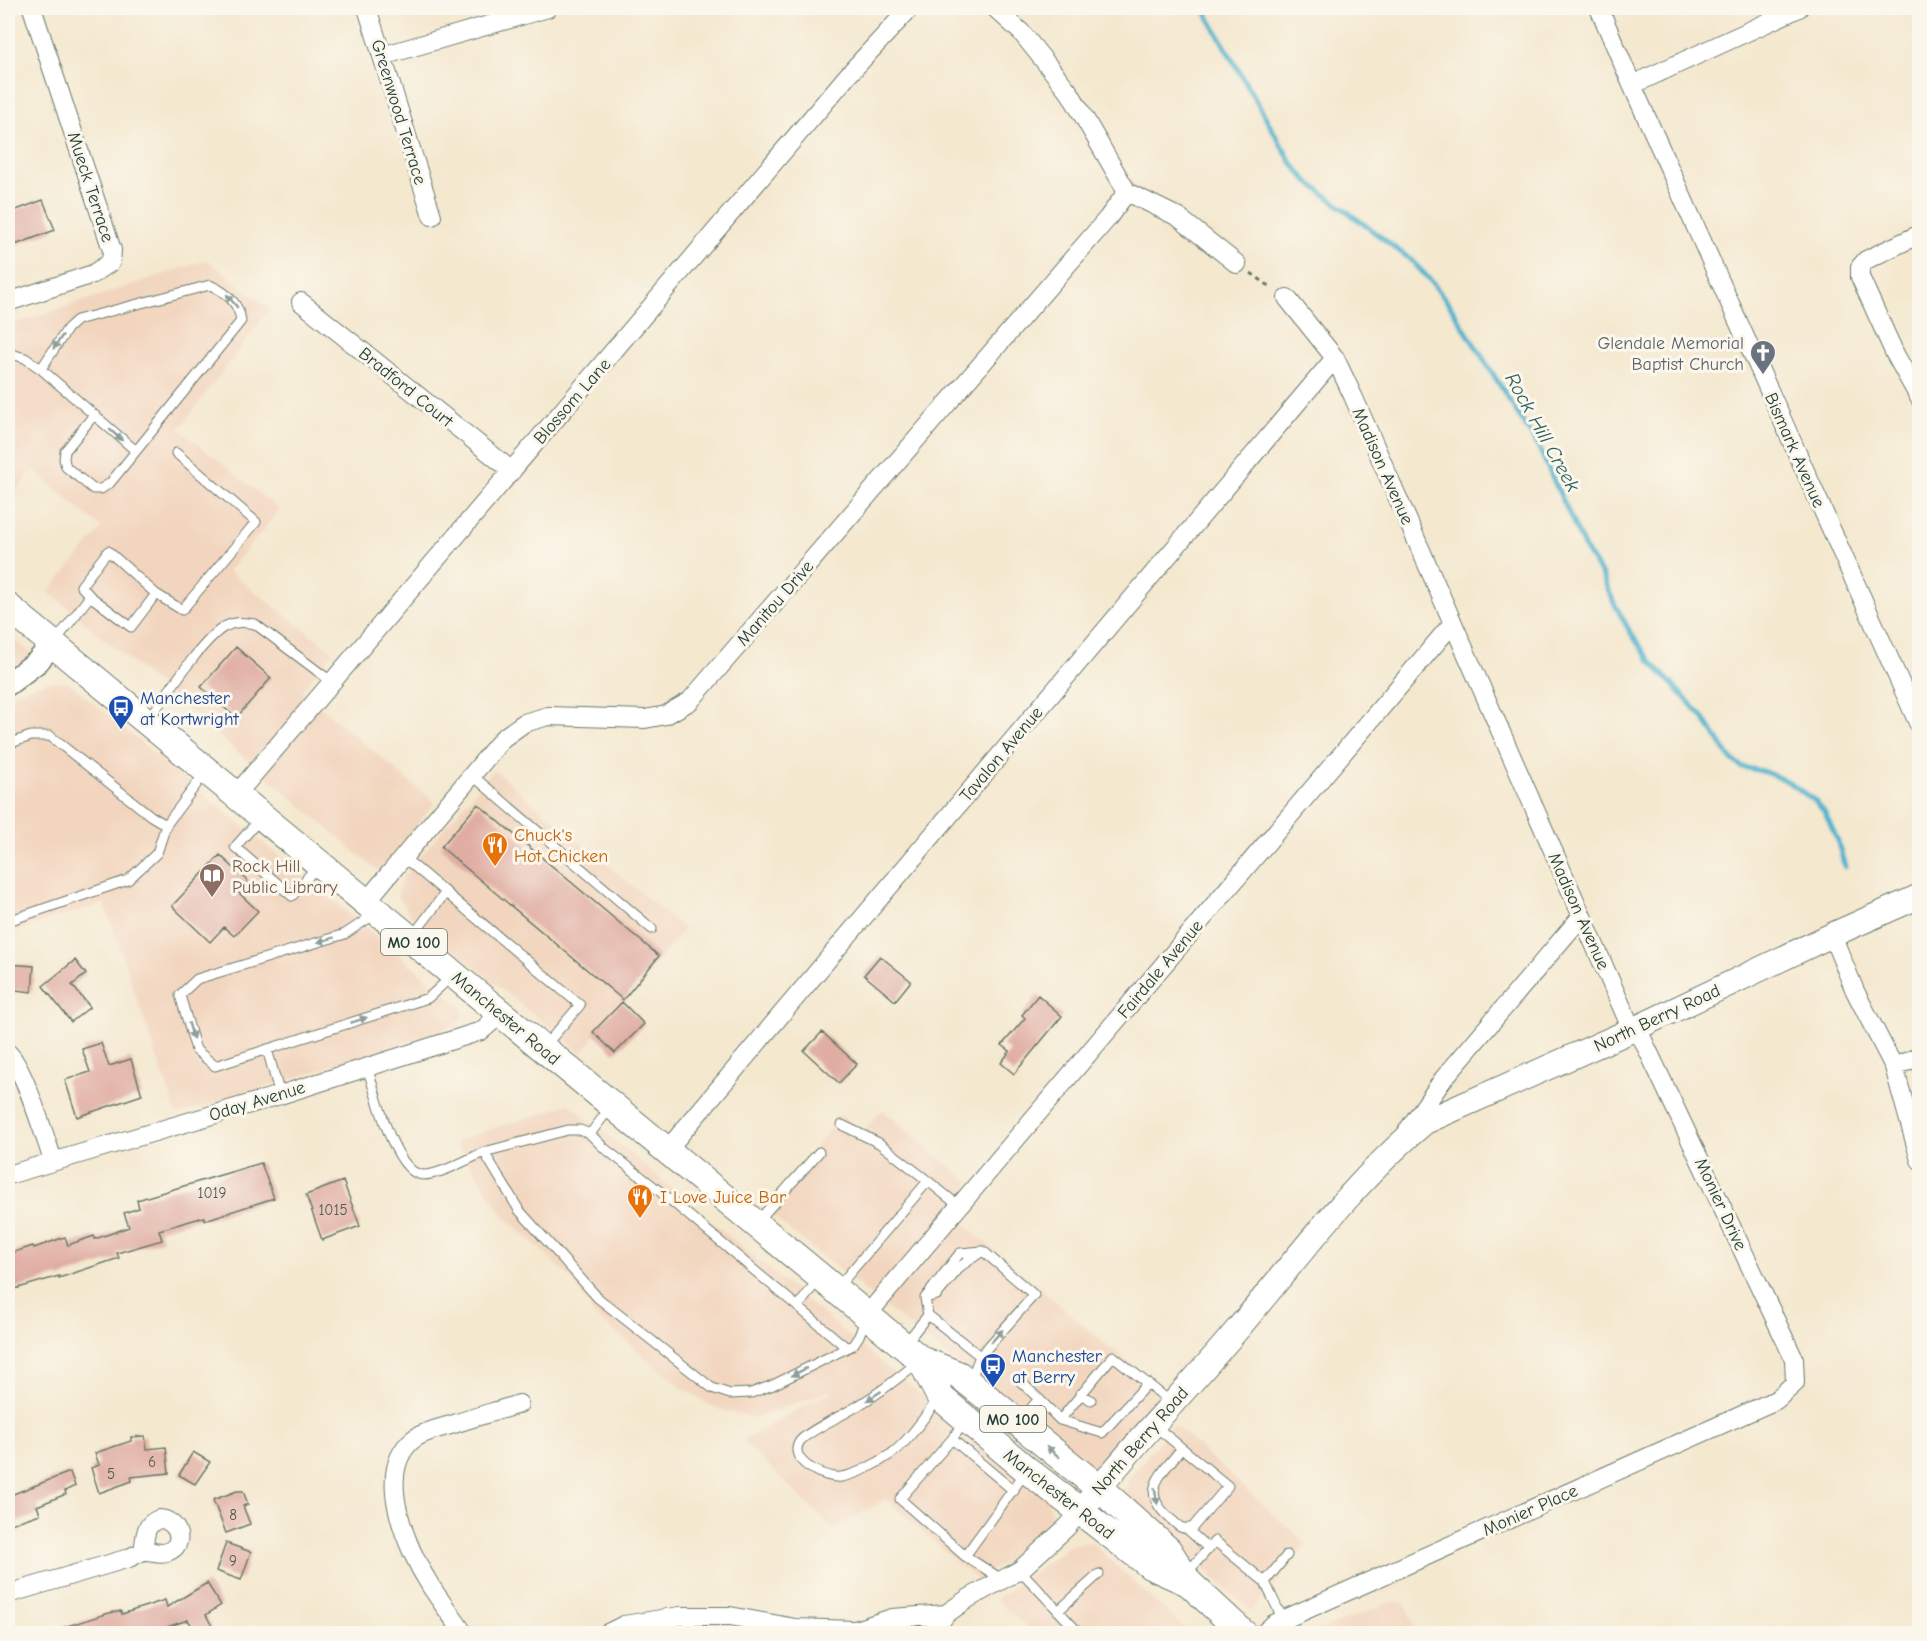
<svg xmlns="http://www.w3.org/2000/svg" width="1927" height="1641" font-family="'Comic Neue',sans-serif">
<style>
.built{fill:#f2d5be}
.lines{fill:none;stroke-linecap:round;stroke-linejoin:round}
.stream{stroke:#4eb2cd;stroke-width:5}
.building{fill:#e0ada3}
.service-casing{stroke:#6a796a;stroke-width:11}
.minor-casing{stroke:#6a796a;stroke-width:20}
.tertiary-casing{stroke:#6a796a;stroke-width:25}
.secondary-casing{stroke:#6a796a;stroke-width:26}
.primary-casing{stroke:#6a796a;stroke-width:29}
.path{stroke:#6a796a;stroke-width:3;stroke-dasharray:4.5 4.5;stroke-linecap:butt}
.service{stroke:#fff;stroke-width:9}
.minor{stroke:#fff;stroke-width:18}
.tertiary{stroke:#fff;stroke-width:22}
.secondary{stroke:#fff;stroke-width:24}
.primary{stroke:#fff;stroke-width:27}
.oneway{fill:#8f9e9a}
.labels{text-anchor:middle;stroke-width:6;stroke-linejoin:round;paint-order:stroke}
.number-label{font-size:15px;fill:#4f5950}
.shield{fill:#fbf7ec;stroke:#61756b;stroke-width:1.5}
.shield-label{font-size:16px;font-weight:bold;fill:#1f3d34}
.street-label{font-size:18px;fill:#1f3d34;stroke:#fbf7ec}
.worship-label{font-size:18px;fill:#5b616d;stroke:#fbf7ec;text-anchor:end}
.transit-label{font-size:18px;fill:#164399;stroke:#fbf7ec;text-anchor:start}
.food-label{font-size:18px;fill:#c56008;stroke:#fbf7ec;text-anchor:start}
.education-label{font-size:18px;fill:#785e54;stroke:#fbf7ec;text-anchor:start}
.water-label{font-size:20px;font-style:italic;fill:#2d6062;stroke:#fbf7ec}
</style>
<rect width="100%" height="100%" fill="#fbf7ec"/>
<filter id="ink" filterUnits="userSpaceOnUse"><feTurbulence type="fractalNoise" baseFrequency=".0167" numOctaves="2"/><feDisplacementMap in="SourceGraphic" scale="12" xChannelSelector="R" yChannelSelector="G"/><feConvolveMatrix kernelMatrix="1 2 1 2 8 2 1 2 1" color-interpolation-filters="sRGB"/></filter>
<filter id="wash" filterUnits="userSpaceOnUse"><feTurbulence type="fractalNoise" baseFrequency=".008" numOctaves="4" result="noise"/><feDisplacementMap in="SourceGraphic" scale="24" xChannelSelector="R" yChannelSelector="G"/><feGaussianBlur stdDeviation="1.35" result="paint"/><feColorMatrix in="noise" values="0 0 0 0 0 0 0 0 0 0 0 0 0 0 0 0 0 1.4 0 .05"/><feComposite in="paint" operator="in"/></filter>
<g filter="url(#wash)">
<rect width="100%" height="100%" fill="#f4e8cf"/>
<path class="built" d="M207,260l63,49 -91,120 101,81 -52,61 106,81 -33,39 134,112 -57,68 -329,-279 53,-64 -69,-58 -25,32v-176z
M8,634l21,17 2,8 -6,6 -17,5z
M60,681l9,2 383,316 10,9v10l-9,8 -23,9 -253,80 -73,-212 -96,30v-238l39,-13z
M494,770l190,159 -103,124 -170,-137 -13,-20 4,-18z
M570,1104l313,260 165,133 3,21 -11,21 -63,41 -91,-81 -52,30 -92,-88 95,-53 -82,30 -41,-10 -31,-20 -89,-73 -23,-37 -68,-63 -48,-74z
M882,1110l88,73 -21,29 215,181 -56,66 -15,8 -15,-6 -312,-250 75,-96 21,17z
M1173,1424l134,120 -56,67 -118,-107 -6,-12 1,-13z
M1092,1543l97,90h-156l-37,-33 75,-55z
M1394,1601l11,2 13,30h-107z"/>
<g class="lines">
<path class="stream" d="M1203,8l88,154 16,19 104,79 20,21 20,26 87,139 48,105 16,24 12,28 16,29 21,30 51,54 28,42 12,9 20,4 23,9 29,20 10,11 13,28 8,28"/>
</g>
<g id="blocks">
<path class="building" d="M43,200l12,30 -40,15 -7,-19v-13z
M236,647l35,31 -35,40 -35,-31z
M478,804l181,152 -36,44 -182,-153z
M220,855l28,26 -10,11 20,19 -24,25 -10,-9 -14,15 -38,-36z
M880,956l31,25 -16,20 -31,-26z
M75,960l11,14 -14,11 18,22 -19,15 -28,-36z
M8,964l26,2 -2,26 -24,-3z
M1038,995l24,21 -48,58 -13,-11 9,-12 -8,-6 23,-27 -3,-3z
M622,1002l22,22 -29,29 -22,-21z
M822,1032l35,32 -18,19 -35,-32z
M101,1043l8,23 22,-7 11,36 -65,22 -12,-37 25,-8 -8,-23z
M261,1163l13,35 -69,22 -1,-3 -45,13 3,10 -45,13 2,5 -60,20v-2l-51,15v-37l25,-8 1,2 31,-11 3,8 26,-9 1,3 34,-12 -5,-14 15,-5 -2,-8z
M343,1181l17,45 -38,14 -16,-45z
M145,1436l2,13 19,-2 3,26 -38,4 1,4 -33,12 -8,-25 8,-3 -4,-12 36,-12v-4z
M193,1452l17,10 -15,22 -16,-9z
M70,1472l5,14 -10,5 1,3 -29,12 3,8 -32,11v-29z
M237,1491h6l5,13 -5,2 7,18 -24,9 -13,-33z
M226,1543l25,9 -10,28 -25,-9z
M207,1583l14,22 -15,10 6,11 -12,8h-3l-9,-14 -42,14h-90l-1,-4 54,-17 12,-2 1,3 43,-14 2,7z"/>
</g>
</g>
<g filter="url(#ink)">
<use href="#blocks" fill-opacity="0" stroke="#6a796a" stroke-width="1.5"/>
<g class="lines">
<defs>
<path id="service" d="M8,353l17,5 16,11 95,82 105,-130c-2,-18 -15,-29 -31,-36l-133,35 -9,8 -27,41
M94,415l-29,36 -1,8 2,8 27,22h8l9,-6 26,-32
M90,596l-9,-10 27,-35 48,43
M55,642l35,-46 41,31 25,-33 26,16 74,-88 -80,-69
M148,720c18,-24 53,-79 76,-93 11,-6 20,-5 31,-3l77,58
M8,744l23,-8h19l101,80 15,9
M472,775l180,154
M260,819l-25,28 57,49 25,-30
M402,856l178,149 -36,42
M375,914l-30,20 -148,45 -17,16 16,55 19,16 213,-68 23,-21
M8,921l120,-41 29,-27 9,-28 39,-52
M411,938l35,-46
M267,1049l13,46
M367,1067c8,23 27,107 56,108 17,0 45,-16 61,-23
M610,1108l-20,26 -10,-4h-12l-84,22 35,58 79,88 114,90 18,6 21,-1 22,-8 80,-40 6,-9 6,-16
M842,1125l37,18 49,38
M590,1134l13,13 59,46 185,155
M758,1221l61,-69
M838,1287l90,-106 31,25
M925,1298l12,-3 24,-29 20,-14
M798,1307l21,-29
M905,1344l23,-29
M919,1361c-19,16 -38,31 -60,44 -13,9 -50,25 -59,36 -14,20 25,38 41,36 15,-2 37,-14 50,-23 19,-14 33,-37 48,-56
M970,1381l10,-25 54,-61 -51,-44 -23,2 -35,45 3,17 52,41
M1020,1381l19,18
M1080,1394l11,6
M966,1420l-14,19 -52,60 65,57 38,24
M1021,1420l18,-21 21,21 53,-64 59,47
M1060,1420l42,13 46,-50
M1155,1426l73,60 -35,41c-9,3 -13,1 -20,-6 -36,-29 -13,-45 9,-73
M952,1439l62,52
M1187,1529l21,19
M965,1556l60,-83
M1020,1570l60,64
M1186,1574l29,-33 50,41 18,38
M1265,1582l22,-27
M1058,1611l41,-37"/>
<path id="minor" d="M367,8l65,208
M995,8l26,24 49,61 57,99 51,25 59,47
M1599,8l33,77 288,642
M382,56l166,-48
M1632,85l167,-77
M1920,234l-54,26 -6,7v10l35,77 25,45
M8,302l85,-28 18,-12 1,-12 -80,-242
M301,302l211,169
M235,796l614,-722 61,-66
M365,903l138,-165 21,-15 24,-7 97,3 21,-4 24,-14 417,-482 20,-27
M1832,935l23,56 39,76
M8,1053c16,15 36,82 45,107
M1920,1056l-26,11 26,93
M1408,1130l36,-52 137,-161
M667,1150l668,-792
M8,1175l272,-80 201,-64 20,-17
M867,1315l585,-691
M159,1519c18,0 29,26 8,33 -8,3 -15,-2 -24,-1 3,-14 0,-26 16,-32z
M8,1594l121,-36 14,-7
M464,1634c-11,-17 -24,-33 -34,-49 -23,-36 -58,-115 -15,-147 11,-7 26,-10 39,-14 21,-7 43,-13 65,-20
M606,1634l18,-9 56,-9h50l65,12 60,2 37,-12 54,-4 23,-16 51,-28 47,-43 14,-16
M932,1634l14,-20
M1263,1634l11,-10 502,-224 19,-17 -1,-24 -152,-321 -10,-8 -279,-634 -18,-38 -48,-60"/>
<path id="tertiary" d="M8,684l29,-22 16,-18"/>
<path id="secondary" d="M1081,1511c48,-63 104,-119 155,-180 60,-71 118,-150 189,-209l207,-92 200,-95 88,-39"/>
<path id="primary" d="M8,607l913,753 38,15 140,113 69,62 21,33 55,51
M921,1360l19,37 87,73 124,96 38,17"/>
</defs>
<use href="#service" class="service-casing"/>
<use href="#minor" class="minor-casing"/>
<use href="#tertiary" class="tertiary-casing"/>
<use href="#secondary" class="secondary-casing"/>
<use href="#primary" class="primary-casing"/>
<path class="path" d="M1251,273l21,15"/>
<use href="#service" class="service"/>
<use href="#minor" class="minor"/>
<use href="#tertiary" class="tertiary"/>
<use href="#secondary" class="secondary"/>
<use href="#primary" class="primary"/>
</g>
<defs><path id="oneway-solid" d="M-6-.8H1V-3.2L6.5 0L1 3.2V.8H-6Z" transform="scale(1.5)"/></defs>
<g class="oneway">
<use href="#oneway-solid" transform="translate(232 301) rotate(-130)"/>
<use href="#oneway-solid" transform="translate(58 342) rotate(124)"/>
<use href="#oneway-solid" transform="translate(116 435) rotate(41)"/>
<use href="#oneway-solid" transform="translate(326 940) rotate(163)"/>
<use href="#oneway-solid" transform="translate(359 1020) rotate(-18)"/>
<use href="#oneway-solid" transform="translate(191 1031) rotate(74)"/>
<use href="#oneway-solid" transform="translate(997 1336) rotate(-48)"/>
<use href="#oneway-solid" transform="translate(799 1372) rotate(153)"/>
<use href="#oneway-solid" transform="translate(874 1396) rotate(147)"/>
<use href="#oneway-solid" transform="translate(1053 1452) rotate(-141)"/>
<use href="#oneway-solid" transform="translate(1156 1496) rotate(80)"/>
</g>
</g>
<defs>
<symbol id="church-pin" viewBox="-11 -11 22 30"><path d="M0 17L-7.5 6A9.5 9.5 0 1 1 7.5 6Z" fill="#6b7280" stroke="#fbf7ec"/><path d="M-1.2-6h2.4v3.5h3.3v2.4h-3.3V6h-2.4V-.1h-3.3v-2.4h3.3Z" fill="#fff"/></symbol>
<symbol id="bus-pin" viewBox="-11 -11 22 30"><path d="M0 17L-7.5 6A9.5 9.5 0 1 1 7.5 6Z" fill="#1a4fb4" stroke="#fbf7ec"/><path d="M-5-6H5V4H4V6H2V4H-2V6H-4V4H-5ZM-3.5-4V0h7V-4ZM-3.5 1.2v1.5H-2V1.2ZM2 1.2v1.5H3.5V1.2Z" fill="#fff"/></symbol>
<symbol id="restaurant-pin" viewBox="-11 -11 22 30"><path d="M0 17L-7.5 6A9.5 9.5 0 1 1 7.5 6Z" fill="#e8710a" stroke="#fbf7ec"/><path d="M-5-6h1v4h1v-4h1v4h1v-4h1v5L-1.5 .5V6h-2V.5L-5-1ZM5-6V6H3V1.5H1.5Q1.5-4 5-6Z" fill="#fff"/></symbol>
<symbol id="library-pin" viewBox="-11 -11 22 30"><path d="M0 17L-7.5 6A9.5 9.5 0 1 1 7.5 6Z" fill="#8d6e63" stroke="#fbf7ec"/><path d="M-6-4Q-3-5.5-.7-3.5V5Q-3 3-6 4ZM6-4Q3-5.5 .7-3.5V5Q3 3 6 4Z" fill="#fff"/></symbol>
</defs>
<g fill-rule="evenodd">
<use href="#church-pin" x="1748" y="338" width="30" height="40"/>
<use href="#bus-pin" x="106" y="693" width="30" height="40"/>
<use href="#restaurant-pin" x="480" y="830" width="30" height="40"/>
<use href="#library-pin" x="197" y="861" width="30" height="40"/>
<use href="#restaurant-pin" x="625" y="1182" width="30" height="40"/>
<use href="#bus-pin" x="978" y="1351" width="30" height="40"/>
</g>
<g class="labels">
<g class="number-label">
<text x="212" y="1198">1019</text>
<text x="333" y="1215">1015</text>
<text x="152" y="1467">6</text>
<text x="111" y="1479">5</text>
<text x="233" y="1520">8</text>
<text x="233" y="1566">9</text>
</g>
<g class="shield">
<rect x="381" y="929" width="66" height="26" rx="4.5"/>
<rect x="980" y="1406" width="66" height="26" rx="4.5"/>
</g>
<g class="shield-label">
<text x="414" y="948">MO 100</text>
<text x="1013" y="1425">MO 100</text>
</g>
<g class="street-label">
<text transform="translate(399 112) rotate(73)" y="6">Greenwood Terrace</text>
<text transform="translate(91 187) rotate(72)" y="6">Mueck Terrace</text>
<text transform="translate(406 387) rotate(39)" y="6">Bradford Court</text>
<text transform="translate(572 401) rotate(-49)" y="6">Blossom Lane</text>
<text transform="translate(1795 450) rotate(66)" y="6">Bismark Avenue</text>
<text transform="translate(1383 466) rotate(66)" y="6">Madison Avenue</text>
<text transform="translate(775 603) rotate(-49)" y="6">Manitou Drive</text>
<text transform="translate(1001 754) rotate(-50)" y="6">Tavalon Avenue</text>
<text transform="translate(1579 911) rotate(66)" y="6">Madison Avenue</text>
<text transform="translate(1160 969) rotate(-50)" y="6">Fairdale Avenue</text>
<text transform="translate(506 1018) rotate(40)" y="6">Manchester Road</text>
<text transform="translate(1657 1018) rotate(-25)" y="6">North Berry Road</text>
<text transform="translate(257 1101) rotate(-17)" y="6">Oday Avenue</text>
<text transform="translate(1721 1204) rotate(65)" y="6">Monier Drive</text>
<text transform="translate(1140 1441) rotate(-49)" y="6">North Berry Road</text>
<text transform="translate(1059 1494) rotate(38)" y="6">Manchester Road</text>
<text transform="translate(1530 1510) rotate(-24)" y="6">Monier Place</text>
</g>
<g class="worship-label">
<text x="1744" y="349">Glendale Memorial<tspan x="1744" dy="21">Baptist Church</tspan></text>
</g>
<g class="transit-label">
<text x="140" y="704">Manchester<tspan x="140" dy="21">at Kortwright</tspan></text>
<text x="1012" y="1362">Manchester<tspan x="1012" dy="21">at Berry</tspan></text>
</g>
<g class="food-label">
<text x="514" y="841">Chuck's<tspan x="514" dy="21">Hot Chicken</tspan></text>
<text x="660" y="1203">I Love Juice Bar</text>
</g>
<g class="education-label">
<text x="232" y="872">Rock Hill<tspan x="232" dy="21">Public Library</tspan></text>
</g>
<g class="water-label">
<text transform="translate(1543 432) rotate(61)" y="7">Rock Hill Creek</text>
</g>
</g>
<rect width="1927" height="1641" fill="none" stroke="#fbf7ec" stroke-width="30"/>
</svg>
